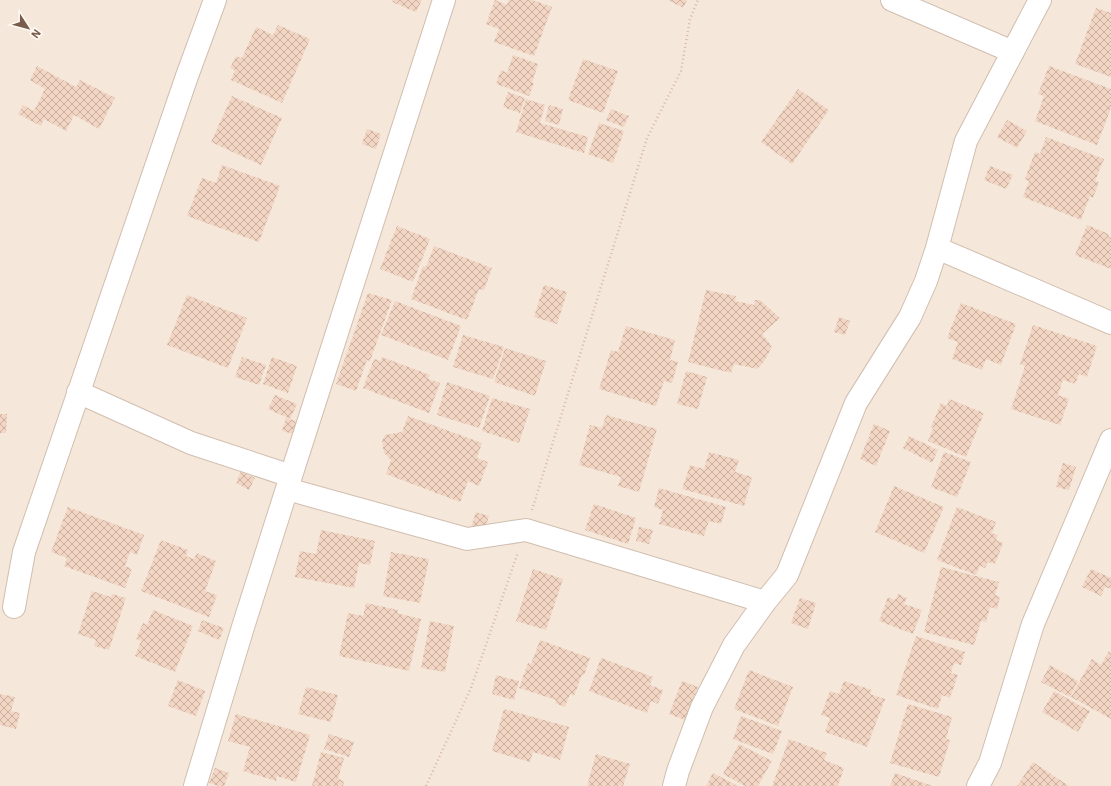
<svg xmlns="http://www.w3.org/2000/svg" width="1111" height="786" font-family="'IBM Plex Sans',sans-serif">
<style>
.residential{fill:#f5e8da}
.building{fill:url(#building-cross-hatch)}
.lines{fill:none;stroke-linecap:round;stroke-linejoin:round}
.minor-casing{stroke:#d1beb0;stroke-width:24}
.path{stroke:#d9b8a5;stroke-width:2.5;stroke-dasharray:1 3;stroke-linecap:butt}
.minor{stroke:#fff;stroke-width:22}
</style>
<defs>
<pattern id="building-cross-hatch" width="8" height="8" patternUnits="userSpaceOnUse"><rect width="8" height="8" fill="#f3d5c3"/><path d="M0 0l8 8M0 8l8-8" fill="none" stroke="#cab0a1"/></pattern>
</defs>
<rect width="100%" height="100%" fill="#fdf6ec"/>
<path class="residential" d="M0,0h1111v786h-1111z"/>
<path class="building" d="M393,0h29l-6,12 -24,-10z
M495,0l12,5 2,-5h23l20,7 -18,49 -40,-14 5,-13 -13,-5z
M668,0h19l-4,8z
M1096,8l15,5v64l-36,-13z
M278,25l32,14 -28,64 -51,-23 4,-10 -5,-2 6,-12 6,2 14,-31 17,8z
M513,55l25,9 -6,19h2l-5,13 -33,-12 5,-14 6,3z
M583,59l35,12 -15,42 -35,-13z
M37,66l39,21 4,-7 35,18 -16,31 -25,-14 -8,16 -22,-12 -3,7 -23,-12 5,-9 11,6 11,-22 -15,-9z
M1049,66l62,23v19l-14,37 -62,-24 9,-25 -6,-2z
M798,89l31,21 -37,54 -31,-22z
M508,92l17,6 -5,15 -17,-6z
M232,96l50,22 -21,47 -50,-23z
M526,99l19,6 -5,18 48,14 -4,16 -68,-21z
M549,105l14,4 -4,16 -14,-4z
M611,109l18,7 -5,11 -18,-7z
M1007,120l20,11 -10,17 -20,-11z
M599,123l25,8 -11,32 -25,-9z
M367,129l14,5 -5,15 -14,-5z
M1046,137l58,22 -9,22 4,1 -6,16 -3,-2 -9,24 -58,-23 6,-16 -4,-2 10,-27 5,2z
M222,165l58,21 -21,56 -72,-26 15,-38 14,5z
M990,166l23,9 -7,14 -22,-9z
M1087,225l22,9 -1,2 3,2v31l-36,-14z
M397,226l33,13 -17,43 -33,-13z
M434,246l58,22 -8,22 -5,-1 -12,31 -56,-21 12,-33 3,1z
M544,285l23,7 -10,32 -23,-7z
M706,290l30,6 -1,5 19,4 1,-5h5l20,18 -18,16 10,12 -7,14 -7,9 -24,-5 -3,9 -43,-11z
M368,293l24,7 -22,61 -3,-1 -11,31 -20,-7z
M187,295l60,23 -19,50 -61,-23z
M395,301l66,25 -13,34 -67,-25z
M961,303l55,21 -15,41 -15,-6 -4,11 -30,-11 6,-17 -11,-4z
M839,317l11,4 -5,14 -11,-3z
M1033,325l64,21 -10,31 -8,-3 -4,10 -12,-4 -5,15 11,4 -9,26 -49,-16 14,-43 -5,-2z
M626,326l49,14 -5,20 8,2 -6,21 -8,-2 -8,25 -57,-17 12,-39 7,2z
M463,335l41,12 -11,32 -40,-12z
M505,348l41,13 -11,35 -41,-14z
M242,357l24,8 -7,20 -24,-8z
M272,357l25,9 -9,27 -25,-9z
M382,357l48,18 -2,4 12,4 -11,30 -66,-25 11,-29 7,2z
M686,371l21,6 -9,32 -21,-5z
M447,382l43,14 -11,32 -42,-13z
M275,395l22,9 -7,15 -22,-10z
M492,398l38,11 -11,34 -37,-12z
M949,399l35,14 -18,44 -38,-16 5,-13 -2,-1 10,-24 6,3z
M0,414h7l-1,19h-6z
M606,415l51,14 -18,63 -21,-6 3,-9 -42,-12 11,-40 12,3z
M408,416l74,27 -5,15 11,4 -9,24 -11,-5 -8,21 -74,-28 5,-14 -7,-7 -2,-12 3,-6 17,-3z
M286,418l16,5 -4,12 -16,-4z
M874,424l16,7 -14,35 -16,-7z
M909,436l29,14 -6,13 -29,-15z
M709,452l30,8 -4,12 17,5 -8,29 -62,-17 8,-24 14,4z
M944,452l27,10 -14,35 -26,-10z
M1063,463l13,4 -7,23 -13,-3z
M241,471l14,7 -6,12 -13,-7z
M894,486l50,21 -20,46 -49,-21z
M659,488l67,19 -5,17 -12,-3 -5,15 -45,-12 4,-14 -9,-3z
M594,504l42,14 -8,26 -43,-14z
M68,507l76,28 -7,20 -7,-3 -5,14 7,3 -7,19 -61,-22 3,-8 -16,-6z
M957,507l39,15 -4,11 6,2 -2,5 7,3 -8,21 -7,-2 -3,6 -5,-2 -4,9 -39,-15z
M476,512l13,4 -5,15 -13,-4z
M639,527l14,3 -4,14 -13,-3z
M321,530l54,11 -5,24 -11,-2 -5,25 -59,-11 5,-26 16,3z
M161,540l27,10 -2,6 8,3 3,-6 19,8 -11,30 12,4 -8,22 -68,-26z
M391,552l38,7 -9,44 -37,-7z
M941,567l58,15 -4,13 5,2 -3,12 -7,-2 -4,15 -5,-1 -7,24 -50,-13z
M533,569l30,10 -17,51 -30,-9z
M1091,569l20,9v11l-6,-2 -4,9 -19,-9z
M92,591l19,6 1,-3 14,4 -17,52 -15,-4 2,-6 -18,-6z
M898,594l9,4 -3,6 18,6 -9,24 -34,-13 9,-24 7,3z
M800,598l16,5 -8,26 -17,-6z
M366,603l32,7 -1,3 24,6 -12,52 -70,-15 9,-43 15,3z
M153,610l40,16 -18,46 -40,-16 6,-15 -5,-2 7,-16 4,2z
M202,620l22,8 -5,12 -21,-9z
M430,621l24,5 -9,46 -24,-4z
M916,636l49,16 -4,13 -7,-2 -3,10 7,2 -8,23 -8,-3 -4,14 -42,-14z
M540,640l50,18 -6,17h-2l-8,21 -4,-2 -5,13 -10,-4 1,-3 -37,-12 9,-25 3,1z
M1109,651l2,1v67l-40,-22 21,-38 9,6z
M601,658l52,19 -3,8 13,5 -5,14 -7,-3 -4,12 -58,-22z
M1050,665l28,16 -8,16 -29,-15z
M749,670l44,17 -15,39 -44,-17z
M496,675l23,6 -5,19 -22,-6z
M178,680l27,11 -9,25 -28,-10z
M682,681l16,6 -13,33 -16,-6z
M844,681l28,9 -2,4 15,5 -18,48 -42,-15 5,-14 -9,-3 9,-24 9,3z
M306,687l32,8 -7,27 -33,-8z
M1054,691l36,20 -12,21 -36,-20z
M0,694l15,3 -4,14 9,2 -4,16 -16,-4z
M908,704l44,13 -6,22 4,1 -11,37 -49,-14z
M504,709l65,18 -9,33 -27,-8 -3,10 -38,-11z
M236,714l74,21 -14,47 -19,-6 -1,5 -33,-10 7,-24 -22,-6z
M741,716l41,15 -9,23 -40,-15z
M329,734l25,8 -5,15 -25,-8z
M789,739l38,14 -3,7 20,8 -6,18h-66z
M739,744l33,17 -14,25h-13l-22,-12z
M321,752l23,6 -6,21 6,2 -1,5h-31z
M596,754l34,10 -7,22h-36z
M1033,762l36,24h-52z
M215,768l14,5 -5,13h-5l-10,-3z
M713,773l25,13h-32z
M895,773l38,13h-43z"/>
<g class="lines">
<defs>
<path id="minor" d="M892,0l121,52
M937,248l174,75
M78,392l113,51 100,33
M287,489l180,50 59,-9 239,72
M14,607l10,-55 163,-476 28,-76
M195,786l48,-159 48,-151 153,-476
M674,786l4,-15 24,-64 32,-62 31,-43 22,-27 69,-172 54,-86 16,-36 11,-33 29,-107 74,-141
M978,786l12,-23 43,-139 78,-184"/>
</defs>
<use href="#minor" class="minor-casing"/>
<path class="path" d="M532,510l115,-372 34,-67 9,-52 8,-19
M426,786l45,-98 47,-136"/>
<use href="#minor" class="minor"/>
</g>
<g transform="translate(28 28) rotate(126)" stroke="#fffaf3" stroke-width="3" paint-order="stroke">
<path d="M0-3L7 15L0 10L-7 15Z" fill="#7a5c4d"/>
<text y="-6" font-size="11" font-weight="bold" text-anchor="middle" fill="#7a5c4d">N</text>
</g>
</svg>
